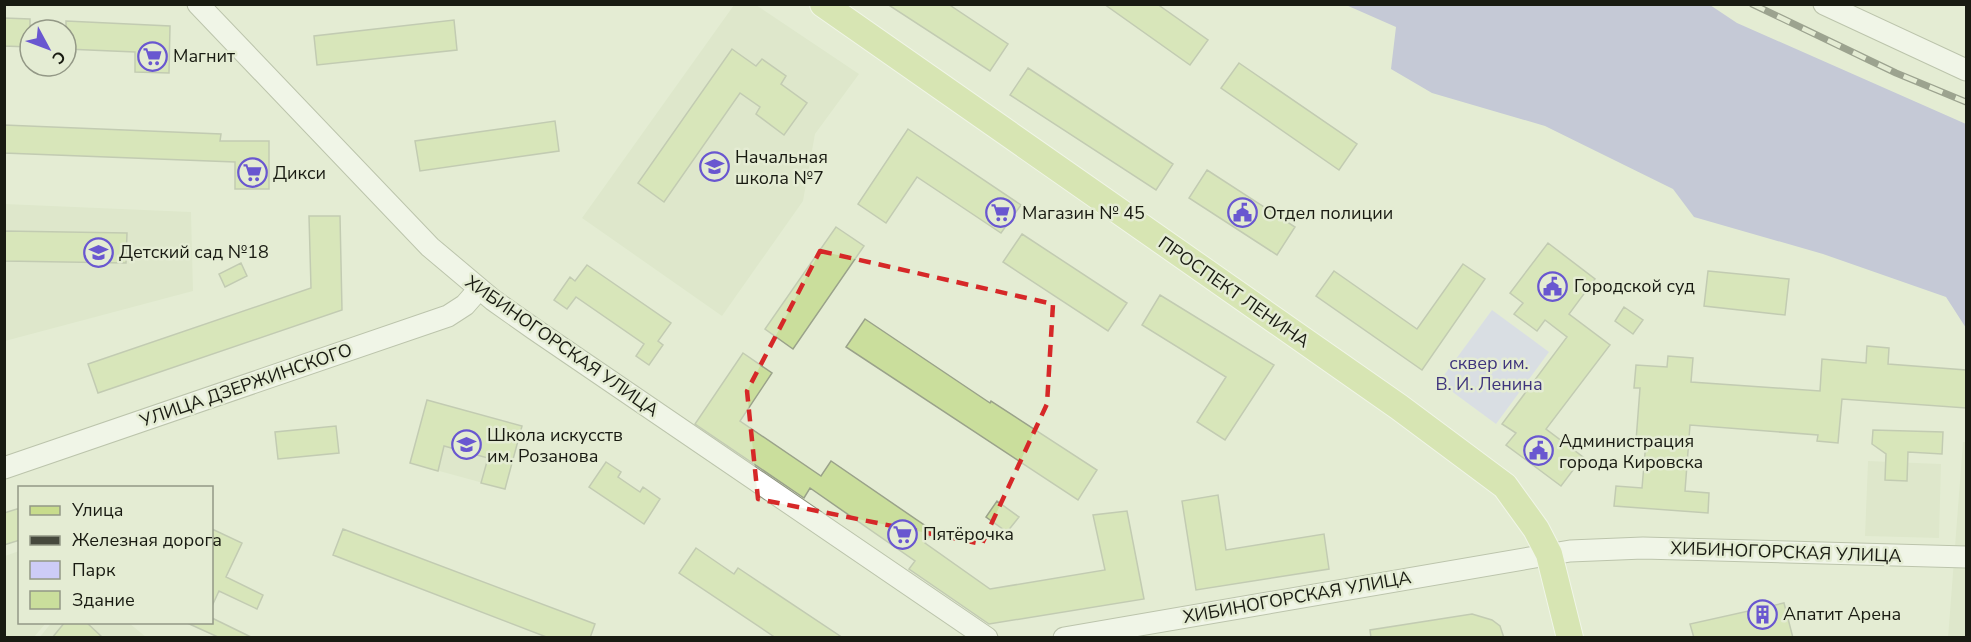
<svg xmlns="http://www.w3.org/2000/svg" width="1971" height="642" font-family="'Nunito Sans',sans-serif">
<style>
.built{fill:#d7e1c1}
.green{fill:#cdccf7}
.forest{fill:#9f9dda}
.building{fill:#cade9c;stroke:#9aa28a;stroke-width:1.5}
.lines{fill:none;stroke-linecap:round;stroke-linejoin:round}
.minor-casing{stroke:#8c937c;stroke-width:23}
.major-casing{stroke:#fff;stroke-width:28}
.minor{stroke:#fff;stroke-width:21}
.major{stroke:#c8dc8c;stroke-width:26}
.rail-casing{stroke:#46493d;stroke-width:7}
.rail{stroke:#e4ecd3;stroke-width:4.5;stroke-dasharray:14;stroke-linecap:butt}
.marked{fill:none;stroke:#d62828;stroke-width:4.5;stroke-dasharray:12 8;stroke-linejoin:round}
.labels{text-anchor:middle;stroke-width:5;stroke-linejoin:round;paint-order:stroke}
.poi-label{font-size:18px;fill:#191b12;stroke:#e4ecd3;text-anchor:start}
.street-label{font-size:18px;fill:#191b12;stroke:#e4ecd3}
.park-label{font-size:18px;fill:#3f357d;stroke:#e4ecd3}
</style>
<rect width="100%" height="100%" fill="#e4ecd3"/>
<path class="built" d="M734,5h22l103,69 -44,60 -12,67 -81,115 -140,-98z
M5,204l186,8 2,79 -188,50z
M427,400l95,26 -17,63 -95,-26z
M1963,442h3v195l-18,1z
M1868,461l73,3 -2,74 -74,-2z
M19,551l1,71 26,1 -12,14h-29v-81z
M52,622l77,1 17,14 -107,1z"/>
<path class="green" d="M1492,310l57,42 -53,72 -57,-42z"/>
<path class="forest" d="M1346,5h364l27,18 229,101v204l-20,-31 -123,-43 -129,-37 -21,-28 -128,-63 -113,-33 -41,-24 5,-42z"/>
<path class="building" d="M887,4h61l60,40 -18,27z
M1104,4h53l51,36 -18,25z
M4,18l26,1v28l-26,-1z
M454,20l3,30 -140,15 -3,-29z
M66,21l104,5 -1,47 -34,-1v-20l-69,-3z
M732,49l24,17 6,-7 24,17 -5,8 26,19 -23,32 -28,-21 4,-7 -20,-14 -76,109 -26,-19z
M1239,63l118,81 -18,26 -118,-82z
M1028,68l145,96 -17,26 -146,-95z
M555,121l4,30 -139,20 -5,-30z
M4,125l217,9 -1,7h49v48h-34v-27l-231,-9z
M908,129l113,76 -20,28 -84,-56 -31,46 -28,-19z
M1207,170l88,57 -18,28 -88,-57z
M309,216h31l2,94 -244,83 -10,-29 223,-76z
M836,227l28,19 -71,103 -28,-20z
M4,231l123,2 -1,30 -122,-2z
M1022,234l105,69 -19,28 -105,-69z
M1548,243l47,36 -26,35 41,31 -64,84 37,28 -22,29 -55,-41 10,-12 -14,-9 65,-87 -22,-17 -8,11 -23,-17 9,-11 -13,-10z
M241,263l6,13 -22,11 -6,-13z
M1463,264l22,15 -63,91 -106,-74 18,-25 83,58z
M587,265l84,58 -13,18 5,4 -14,20 -13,-9 8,-12 -68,-47 -9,12 -13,-9 16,-23 5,4z
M1708,271l81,8 -4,36 -81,-9z
M1160,295l114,70 -49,75 -28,-18 29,-45 -84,-52z
M1624,307l19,13 -10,14 -18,-13z
M865,319l125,84 1,-2 106,69 -19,30 -232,-153z
M1867,346l22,2 -1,16 78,6v38l-124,-9 -4,44 -21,-2 1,-6 -128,-10 -5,66 24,2 -1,20 -94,-7 2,-20 26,2 4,-46 -10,-1 4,-53h-6l2,-23 31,2 1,-11 25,2 -2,24 129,9 2,-32 44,4z
M743,353l29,20 -32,48 81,55 10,-15 102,70 -8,12 65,46 115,-19 -12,-55 34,-4 17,88 -155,25 -80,-55 6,-8 -105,-73 -6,10 -109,-74z
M427,400l95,26 -17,63 -24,-6 7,-25 -44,-12 -6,25 -28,-8z
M336,426l3,27 -61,6 -3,-27z
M1873,430l70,2 -1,22 -34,-2 -1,29 -22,-1 1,-26 -14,-10z
M606,462l15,10 -3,5 22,15 3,-5 17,12 -16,25 -55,-37z
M1218,495l8,55 98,-16 5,35 -133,21 -14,-89z
M997,501l22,16 -12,15 -21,-15z
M20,508v32l-16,5v-32z
M212,529l30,14 -16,34 37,18 -6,14 -38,-18 -7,15z
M343,529l252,95 -5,14h-41l-216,-83z
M696,548l38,26 4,-6 105,70h-67l-97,-65z
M1784,603l9,35h-99l-4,-14z
M1472,614l20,6 8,6 4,12h-133l-1,-8z
M212,618l41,20h-33l-35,-16h27z
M65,622h21l17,16h-51z"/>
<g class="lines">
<defs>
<path id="minor" d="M198,4l232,243 63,53 41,29 453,309
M1824,4l142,66
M4,468l444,-152 17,-11 14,-16
M1064,638l506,-87 73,-3 323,9"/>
<path id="major" d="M823,4l576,403 106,79 31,43 13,25 21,84"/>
</defs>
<use href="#minor" class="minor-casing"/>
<use href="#major" class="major-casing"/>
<use href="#minor" class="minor"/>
<use href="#major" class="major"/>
<defs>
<path id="rail" d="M1752,4l144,69 70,29"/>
</defs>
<use href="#rail" class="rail-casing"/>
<use href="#rail" class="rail"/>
</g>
<path d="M0 0H1971V642H0ZM820,251l233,53 -6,100 -65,140 -224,-45 -11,-108z" fill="#e4ecd3" fill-opacity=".55" fill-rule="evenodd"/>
<path class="marked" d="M820,251l233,53 -6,100 -65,140 -224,-45 -11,-108z"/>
<defs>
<symbol id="supermarket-ring" viewBox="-11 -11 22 22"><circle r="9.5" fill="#e4ecd3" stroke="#6957d0" stroke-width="1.5"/><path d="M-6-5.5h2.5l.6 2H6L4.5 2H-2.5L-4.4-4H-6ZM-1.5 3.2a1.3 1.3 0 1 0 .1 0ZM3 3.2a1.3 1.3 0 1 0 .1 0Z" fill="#6957d0"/></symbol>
<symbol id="school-ring" viewBox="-11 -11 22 22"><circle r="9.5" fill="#e4ecd3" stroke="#6957d0" stroke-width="1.5"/><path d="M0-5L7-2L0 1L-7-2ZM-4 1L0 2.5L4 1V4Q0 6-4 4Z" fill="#6957d0"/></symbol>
<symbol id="civic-ring" viewBox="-11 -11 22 22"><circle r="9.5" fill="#e4ecd3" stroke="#6957d0" stroke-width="1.5"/><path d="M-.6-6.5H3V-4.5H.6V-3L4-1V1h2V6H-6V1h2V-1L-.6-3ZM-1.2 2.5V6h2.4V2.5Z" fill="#6957d0"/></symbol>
<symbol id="building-ring" viewBox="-11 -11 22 22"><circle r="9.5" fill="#e4ecd3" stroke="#6957d0" stroke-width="1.5"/><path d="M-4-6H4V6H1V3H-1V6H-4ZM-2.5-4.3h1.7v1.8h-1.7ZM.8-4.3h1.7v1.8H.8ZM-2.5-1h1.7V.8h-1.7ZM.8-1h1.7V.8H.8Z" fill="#6957d0"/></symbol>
</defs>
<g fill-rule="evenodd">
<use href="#supermarket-ring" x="136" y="40" width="33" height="33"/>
<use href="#school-ring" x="698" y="150" width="33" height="33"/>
<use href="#supermarket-ring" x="236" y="156" width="33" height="33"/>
<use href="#supermarket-ring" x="984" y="196" width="33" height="33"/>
<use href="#civic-ring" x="1226" y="196" width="33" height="33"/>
<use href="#school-ring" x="82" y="236" width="33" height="33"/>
<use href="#civic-ring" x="1536" y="270" width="33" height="33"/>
<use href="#school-ring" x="450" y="428" width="33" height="33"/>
<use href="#civic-ring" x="1522" y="434" width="33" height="33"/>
<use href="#supermarket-ring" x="886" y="518" width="33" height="33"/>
<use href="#building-ring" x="1746" y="598" width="33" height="33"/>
</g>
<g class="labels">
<g class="poi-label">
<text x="173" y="62">Магнит</text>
<text x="735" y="163">Начальная<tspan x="735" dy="21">школа №7</tspan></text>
<text x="273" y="179">Дикси</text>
<text x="1022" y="219">Магазин № 45</text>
<text x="1263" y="219">Отдел полиции</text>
<text x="119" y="258">Детский сад №18</text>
<text x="1574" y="292">Городской суд</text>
<text x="487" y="441">Школа искусств<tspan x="487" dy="21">им. Розанова</tspan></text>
<text x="1559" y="447">Администрация<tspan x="1559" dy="21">города Кировска</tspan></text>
<text x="923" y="540">Пятёрочка</text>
<text x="1783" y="620">Апатит Арена</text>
</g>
<g class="street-label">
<text transform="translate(1234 292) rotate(35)" y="6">ПРОСПЕКТ ЛЕНИНА</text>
<text transform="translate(562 346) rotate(35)" y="6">ХИБИНОГОРСКАЯ УЛИЦА</text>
<text transform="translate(246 385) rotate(-19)" y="6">УЛИЦА ДЗЕРЖИНСКОГО</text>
<text transform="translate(1786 552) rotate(2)" y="6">ХИБИНОГОРСКАЯ УЛИЦА</text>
<text transform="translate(1297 597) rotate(-10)" y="6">ХИБИНОГОРСКАЯ УЛИЦА</text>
</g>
<g class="park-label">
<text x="1489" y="369">сквер им.<tspan x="1489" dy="21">В. И. Ленина</tspan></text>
</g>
</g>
<rect width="1971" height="642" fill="none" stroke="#191b12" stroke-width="12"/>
<rect x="18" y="486" width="195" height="138" fill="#e4ecd3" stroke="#939886" stroke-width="1.5"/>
<rect x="30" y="506" width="30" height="9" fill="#c8dc8c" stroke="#939886" stroke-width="1.5"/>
<text x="72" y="516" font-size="18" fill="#191b12">Улица</text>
<rect x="30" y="536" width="30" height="9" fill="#46493d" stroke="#939886" stroke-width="1.5"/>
<text x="72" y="546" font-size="18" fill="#191b12">Железная дорога</text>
<rect x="30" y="561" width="30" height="18" fill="#cdccf7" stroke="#939886" stroke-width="1.5"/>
<text x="72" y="576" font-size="18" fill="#191b12">Парк</text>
<rect x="30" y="591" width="30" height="18" fill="#cade9c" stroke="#939886" stroke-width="1.5"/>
<text x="72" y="606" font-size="18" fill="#191b12">Здание</text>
<g transform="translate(48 48) rotate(131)"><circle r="28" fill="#e4ecd3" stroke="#939886" stroke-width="1.5"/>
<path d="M0-4.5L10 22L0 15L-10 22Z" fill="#6957d0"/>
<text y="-9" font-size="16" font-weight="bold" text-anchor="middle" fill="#191b12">С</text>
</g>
</svg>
